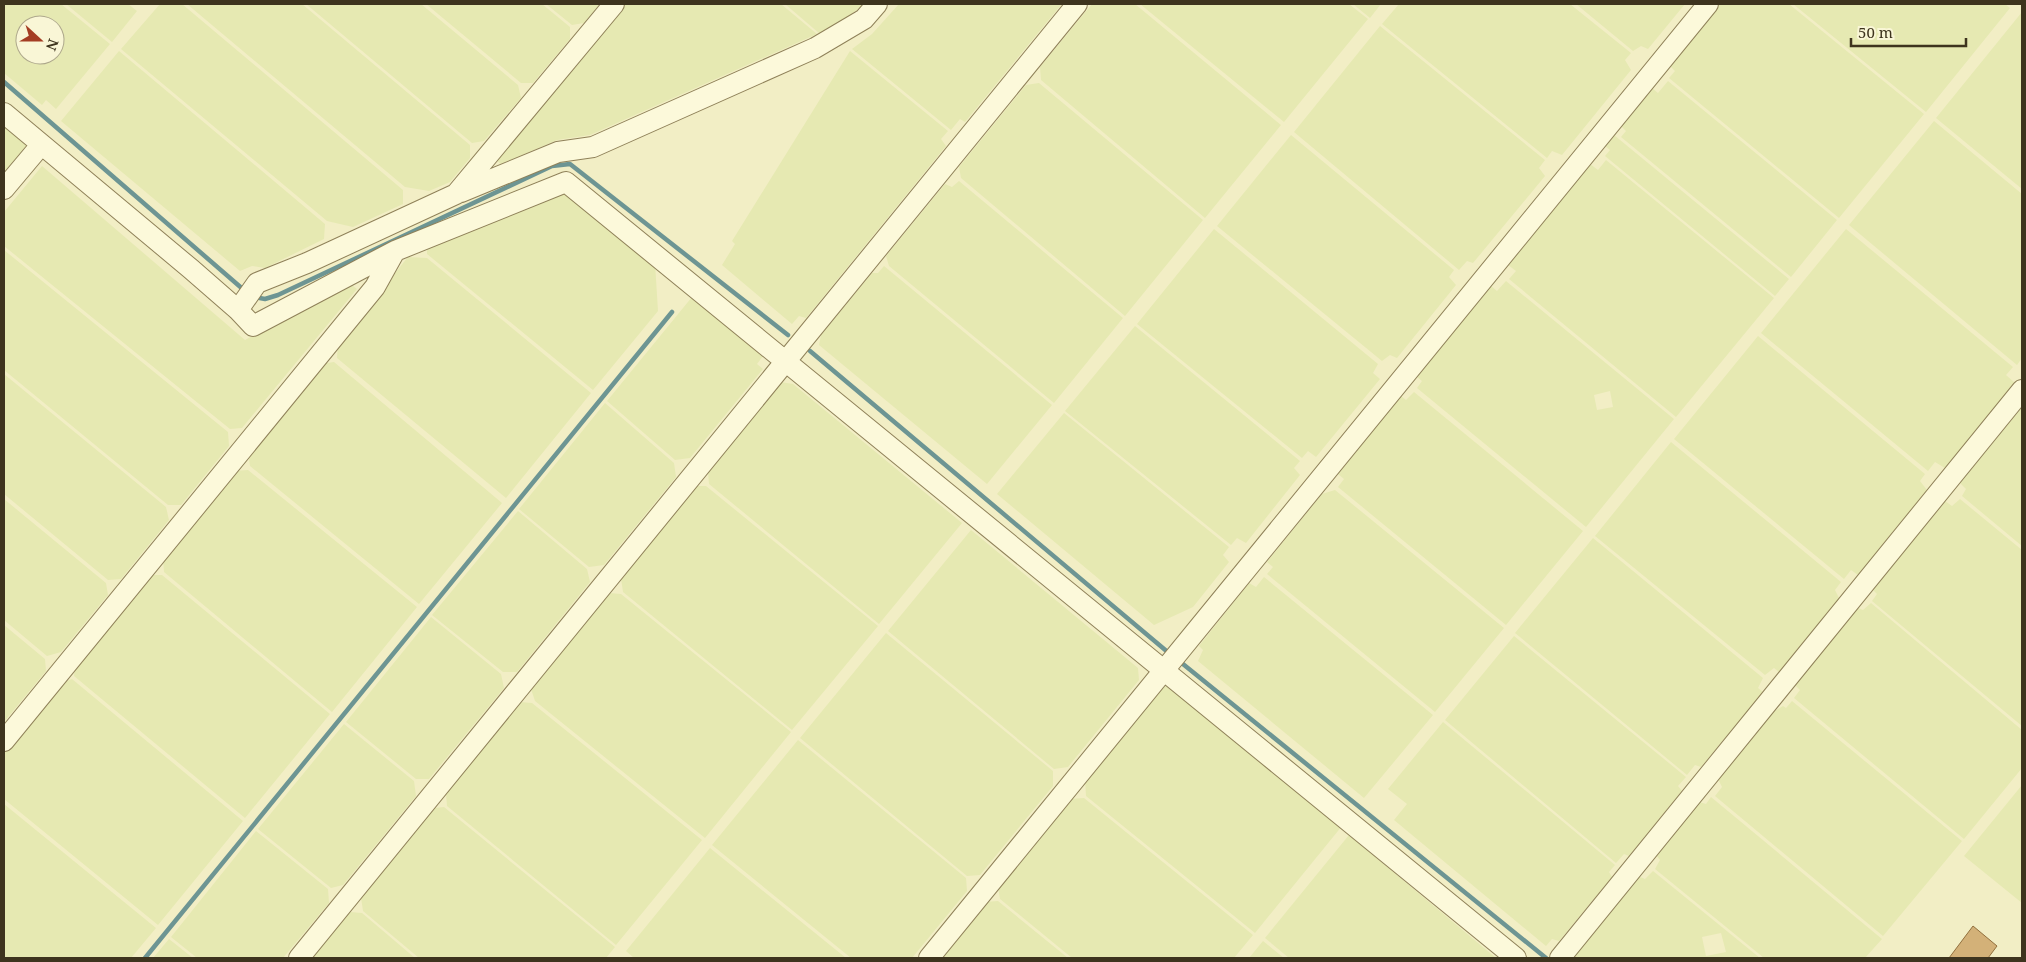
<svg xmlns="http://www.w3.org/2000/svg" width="2026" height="962" font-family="'Noto Serif',serif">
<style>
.farmland{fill:#e6e9b2;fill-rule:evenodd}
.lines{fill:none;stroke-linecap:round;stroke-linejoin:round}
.stream{stroke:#6d9593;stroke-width:4.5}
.building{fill:#d3b178;stroke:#916f3d}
.minor-casing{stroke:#8f8159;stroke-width:22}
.minor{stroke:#fcf9da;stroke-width:20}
</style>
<rect width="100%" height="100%" fill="#f2eec5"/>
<path class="farmland" d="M4,4h57l49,40 -54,65 -10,-9 -4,5 -38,-32zM25,25h30v30h-30z
M66,4h62l9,7 -25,31z
M160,4h22l221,186v14l-50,23 -26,-6 -206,-172z
M187,4h115l168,141v13l-20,24 -21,9 -24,-4z
M306,4h115l97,81 3,13 -37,43 -12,2z
M426,4h116l28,23v12l-37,44h-12z
M546,4h54l-16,19 -12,2z
M621,4h160l36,30 -227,101 -33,5 -56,24 -5,-4z
M785,4h79l-24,19 -20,11z
M899,4h161l1,1 -96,117 -5,-3 -9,11 -99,-81 20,-15z
M1092,4h43l146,121 -76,93 -164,-138 -1,-13z
M1140,4h209l19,15 -84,103z
M1353,4h28l-11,14z
M1399,4h171l61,49 -6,7 6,10 -69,85 -10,-4 -5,7 -165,-134z
M1576,4h109l-37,45 -7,-3 -8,5z
M1720,4h69l135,110 -85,104 -170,-140 6,-7 -5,-5z
M1793,4h212l5,4 -84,104z
M2022,12v177l-86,-71z
M1380,26l165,134 -6,8 6,8 -72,87 -6,-2 -8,9 -165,-138z
M119,51l206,173 -1,15 -59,29 -13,-2 -12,5 -179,-150z
M850,51l98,80 -7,8 5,7 -140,172 -7,-2 -7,8 -70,-59 13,-21 -3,-3z
M1668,81l169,139 -46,57 -170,-140 5,-6 -5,-5 31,-38 6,5z
M1039,83l164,137 -78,96 -164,-138 -2,-11 67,-82z
M1934,121l88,73v164l-5,7 -168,-140z
M4,124l21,17 1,6 -22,26z
M1291,135l163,135 -5,7 7,8 -59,73 -7,-3 -8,6 -165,-135z
M1614,135l175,144 -14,17 -170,-140 5,-6 -5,-4z
M1606,160l168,138 -98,119 -167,-138 7,-8 -8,-6 82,-101 8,6z
M42,166l203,174 104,-57 8,6 -115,139 -12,1 -226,-183v-34z
M959,181l164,137 -69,85 -165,-137 -3,-10 59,-72 7,3z
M563,190l92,73 3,48 -65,79 -166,-136v-5z
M1214,229l164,135 -5,9 7,6 -64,78 -8,-6 -6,7 -165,-134z
M1846,229l167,138 -7,8 9,8 -70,85 -10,-6 -7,9 -167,-138z
M4,250l224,182 1,14 -48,59h-13l-164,-135z
M408,257l19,1 164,135 -85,105 -169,-140 1,-15z
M884,266l168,139 -65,79 -168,-139 2,-10 51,-62h6z
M1506,281l168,138 -88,108 -169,-139 5,-7 -5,-4 74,-91 6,5zM1610,391l3,16 -16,3 -3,-15z
M692,297l71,59 -6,8 6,5 -73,89 -15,2 -68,-59z
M1135,326l165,135 -6,7 6,7 -54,68 -9,-5 -6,7 -166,-134z
M1758,336l167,138 -5,7 7,9 -69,85 -7,-5 -7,9 -170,-140z
M334,362l168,141 -83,101 -169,-138 -1,-7 2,-8 70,-87z
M4,374l162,133 3,13 -48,59 -13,1 -104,-86z
M780,382l13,2 169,139 -83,101 -170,-140 -1,-13z
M1414,392l169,139 -77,94 -168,-138 6,-8 -6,-5 63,-78 5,4z
M605,403l69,60 2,14 -72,88 -15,2 -70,-58z
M2022,407v139l-60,-50 4,-7 -6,-6z
M1064,413l165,134 -6,8 6,7 -36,45 -39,18 -157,-131z
M1671,442l170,140 -6,8 4,8 -60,74 -5,-4 -9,7 -170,-139z
M248,470l169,137 -85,105 -168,-140 -1,-14 71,-87z
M695,486h11l172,140 -86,104 -169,-138 -2,-13z
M1335,490l169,138 -69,84 -168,-138 6,-7 -6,-5 55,-68z
M4,499l102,84 2,12 -47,57 -14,4 -43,-36z
M1960,499l62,51v176l-150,-125 5,-7 -4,-4 72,-89 7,5z
M518,511l69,58 3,13 -73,90h-14l-71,-57z
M971,530l167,138 1,12 -71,87 -14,2 -166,-138z
M1593,538l170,140 -5,10 5,4 -62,75 -6,-2 -8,10 -172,-142z
M150,575h12l168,139 -85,104 -171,-142 1,-10z
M1264,577l169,138 -69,83 -166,-137 5,-11 -4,-4 50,-63 7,4z
M609,593l12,1 170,138 -86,106 -170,-137 -4,-12z
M1871,603l151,127v38l-58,71 -170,-141 6,-8 -5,-5 63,-77 5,2z
M431,617l70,57 3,14 -75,91h-13l-70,-57z
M4,625l41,34 1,12 -42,51z
M886,633l167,138v15l-73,89 -13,1 -167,-138z
M1514,636l172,141 -8,9 4,5 -53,65 -5,-2 -8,9 -171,-143z
M72,679l171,142 -85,104 -154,-126v-45l57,-71z
M1168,684l174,142 -87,107 -169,-137 -1,-17 70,-86z
M1792,701l170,140 -79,95 -168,-140 7,-9 -4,-8 55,-67 10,-6 3,2z
M520,702l12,1 170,137 -86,105 -169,-139 -1,-12z
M1443,722l172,143 -6,7 3,5 -53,64 -7,-2 -6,7 -152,-126 13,-16 -19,-15z
M344,724l70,57 2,15 -73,89 -12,3 -73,-59z
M798,740l168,138 1,13 -55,67h-61l-139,-113z
M2022,785v118l-58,-47z
M1711,797l171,142 -17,19h-101l-109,-89 5,-9 -4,-5 43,-53 7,2z
M1084,798l169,137 -19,23h-162l-72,-59 -2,-13 71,-87z
M4,804l152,124 -25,30h-127z
M444,807l171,140 -9,11h-187l-56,-47 -2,-13 74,-90z
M256,831l72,58 1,14 -46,55h-86l-26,-21z
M1349,835l147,123h-207l-24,-20z
M710,848l136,110h-212l-8,-7z
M1653,871l107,87h-189l67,-82 7,3zM1721,933l5,19 -20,4 -4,-19z
M998,901l70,57h-129l46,-56z
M350,912l12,1 53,45h-103z
M169,939l24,19h-40z
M1263,941l21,17h-35z"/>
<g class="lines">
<path class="stream" d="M4,82l241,209
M254,297l11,2 13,-4 274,-129 18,-2 218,171
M810,351l360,303
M1178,660l368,298
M145,958l527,-646"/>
</g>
<path class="building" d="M1973,926l24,20 -9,12h-39z"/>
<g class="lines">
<defs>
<path id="minor" d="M4,113l187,156 47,41 15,16 142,-75
M4,189l37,-44
M461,192l97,-40 35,-5 222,-99 49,-29 13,-15
M238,310l19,-27 50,-20 149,-69 158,-190
M4,741l371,-454 20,-36 171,-69 950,776
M299,958l778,-954
M929,958l779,-954
M1560,958l462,-568"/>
</defs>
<use href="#minor" class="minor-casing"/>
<use href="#minor" class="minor"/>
</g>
<rect width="2026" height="962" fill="none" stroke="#3e341e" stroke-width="10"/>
<g transform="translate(40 40) rotate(111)"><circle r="24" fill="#f9f6d6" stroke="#aea88c"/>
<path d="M0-4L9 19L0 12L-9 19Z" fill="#a43d23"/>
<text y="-8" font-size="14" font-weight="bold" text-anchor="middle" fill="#3e341e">N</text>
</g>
<path d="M1851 38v8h115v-8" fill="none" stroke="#3e341e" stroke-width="2.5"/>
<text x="1858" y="38" font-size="15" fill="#3e341e" stroke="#f9f6d6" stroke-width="4" paint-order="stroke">50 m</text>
</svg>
